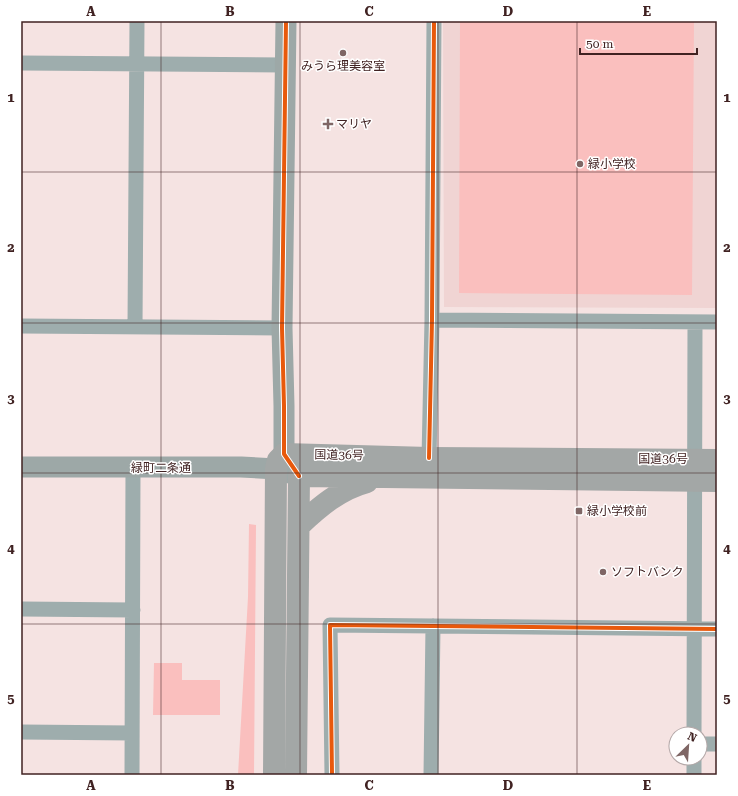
<svg xmlns="http://www.w3.org/2000/svg" width="738" height="796" font-family="'Roboto Serif','Noto Sans JP',serif">
<style>
.built{fill:#f0d4d3}
.green{fill:#fabfbe}
.lines{fill:none;stroke-linecap:round;stroke-linejoin:round}
.street{stroke:#9eadad;stroke-width:15}
.secondary{stroke:#9da8a7;stroke-width:21}
.highway{stroke:#a3a7a6;stroke-width:22}
.cycleway-casing{stroke:#fff;stroke-width:6}
.cycleway{stroke:#e8590c;stroke-width:4}
.grid{fill:none;stroke:#402222;stroke-width:1;stroke-opacity:0.55}
.poi-dot{fill:#7f6665;stroke:#fff;stroke-width:1.5}
.labels{text-anchor:middle;stroke-width:3;stroke-linejoin:round;paint-order:stroke}
.poi-label{font-size:12px;fill:#402222;stroke:#fff;text-anchor:start}
.street-label{font-size:12px;fill:#402222;stroke:#fff}
.neatline{fill:none;stroke:#402222;stroke-width:1.5}
.grid-label{font-size:13px;text-anchor:middle;font-weight:bold;fill:#402222}
</style>
<rect width="100%" height="100%" fill="#f5e3e2"/>
<path class="built" d="M443,21h274v287l-273,-1z"/>
<path class="green" d="M460,21h234l-2,274 -233,-2z
M249,524l7,1 -2,250h-16l10,-178z
M154,663h28v17h38v35h-67z"/>
<g class="lines">
<path class="street" d="M21,63l264,2
M432,320l285,2
M21,326l261,2
M135,327l2,-306
M429,458l3,-138 2,-299
M21,609l112,1
M21,732l111,1
M694,734l1,-412
M700,744h17
M132,775l1,-307
M332,775l-2,-150 387,4
M431,775l2,-149
M694,775v-17"/>
<path class="secondary" d="M286,21l-4,307 2,78v48l15,22
M21,467h220l35,2 17,5"/>
<path class="highway" d="M299,526c20,-19 41,-37 68,-44
M274,775l2,-306 2,-9 6,-6 145,4 288,2
M296,775l3,-299 418,5"/>
<defs>
<path id="cycleway" d="M286,21l-4,307 2,78v48l15,22
M429,458l3,-138 2,-299
M332,775l-2,-150 387,4"/>
</defs>
<use href="#cycleway" class="cycleway-casing"/>
<use href="#cycleway" class="cycleway"/>
</g>
<path class="grid" d="M161,21v754M300,21v754M438,21v754M577,21v754M21,172h696M21,323h696M21,473h696M21,624h696"/>
<g class="poi-dot">
<circle cx="343" cy="53" r="4"/>
<path d="M326 118h4v4h4v4h-4v4h-4v-4h-4v-4h4z"/>
<circle cx="580" cy="164" r="4"/>
<rect x="575" y="507" width="8" height="8" rx="2"/>
<circle cx="603" cy="572" r="4"/>
</g>
<g class="labels">
<g class="poi-label">
<text x="343" y="70" text-anchor="middle">みうら理美容室</text>
<text x="336" y="128">マリヤ</text>
<text x="588" y="168">緑小学校</text>
<text x="587" y="515">緑小学校前</text>
<text x="611" y="576">ソフトバンク</text>
</g>
<g class="street-label">
<text transform="translate(339 455) rotate(1)" y="4">国道36号</text>
<text x="663" y="463">国道36号</text>
<text x="161" y="472">緑町二条通</text>
</g>
</g>
<rect width="738" height="796" fill="none" stroke="#ffffff" stroke-width="44"/>
<g transform="translate(688 746) rotate(25)"><circle r="19" fill="#ffffff" stroke="#b3a7a7"/>
<path d="M0-3L7 15L0 10L-7 15Z" fill="#7f6665"/>
<text y="-6" font-size="11" font-weight="bold" text-anchor="middle" fill="#402222">N</text>
</g>
<path d="M580 48v6h117v-6" fill="none" stroke="#402222" stroke-width="2"/>
<text x="586" y="48" font-size="12" fill="#402222" stroke="#ffffff" stroke-width="3" paint-order="stroke">50 m</text>
<rect x="22" y="22" width="694" height="752" class="neatline"/>
<g class="grid-label">
<text x="91" y="16">A</text>
<text x="230" y="16">B</text>
<text x="369" y="16">C</text>
<text x="508" y="16">D</text>
<text x="647" y="16">E</text>
<text x="11" y="102">1</text>
<text x="727" y="102">1</text>
<text x="11" y="252">2</text>
<text x="727" y="252">2</text>
<text x="11" y="403">3</text>
<text x="727" y="403">3</text>
<text x="11" y="553">4</text>
<text x="727" y="553">4</text>
<text x="11" y="703">5</text>
<text x="727" y="703">5</text>
<text x="91" y="790">A</text>
<text x="230" y="790">B</text>
<text x="369" y="790">C</text>
<text x="508" y="790">D</text>
<text x="647" y="790">E</text>
</g>
</svg>
